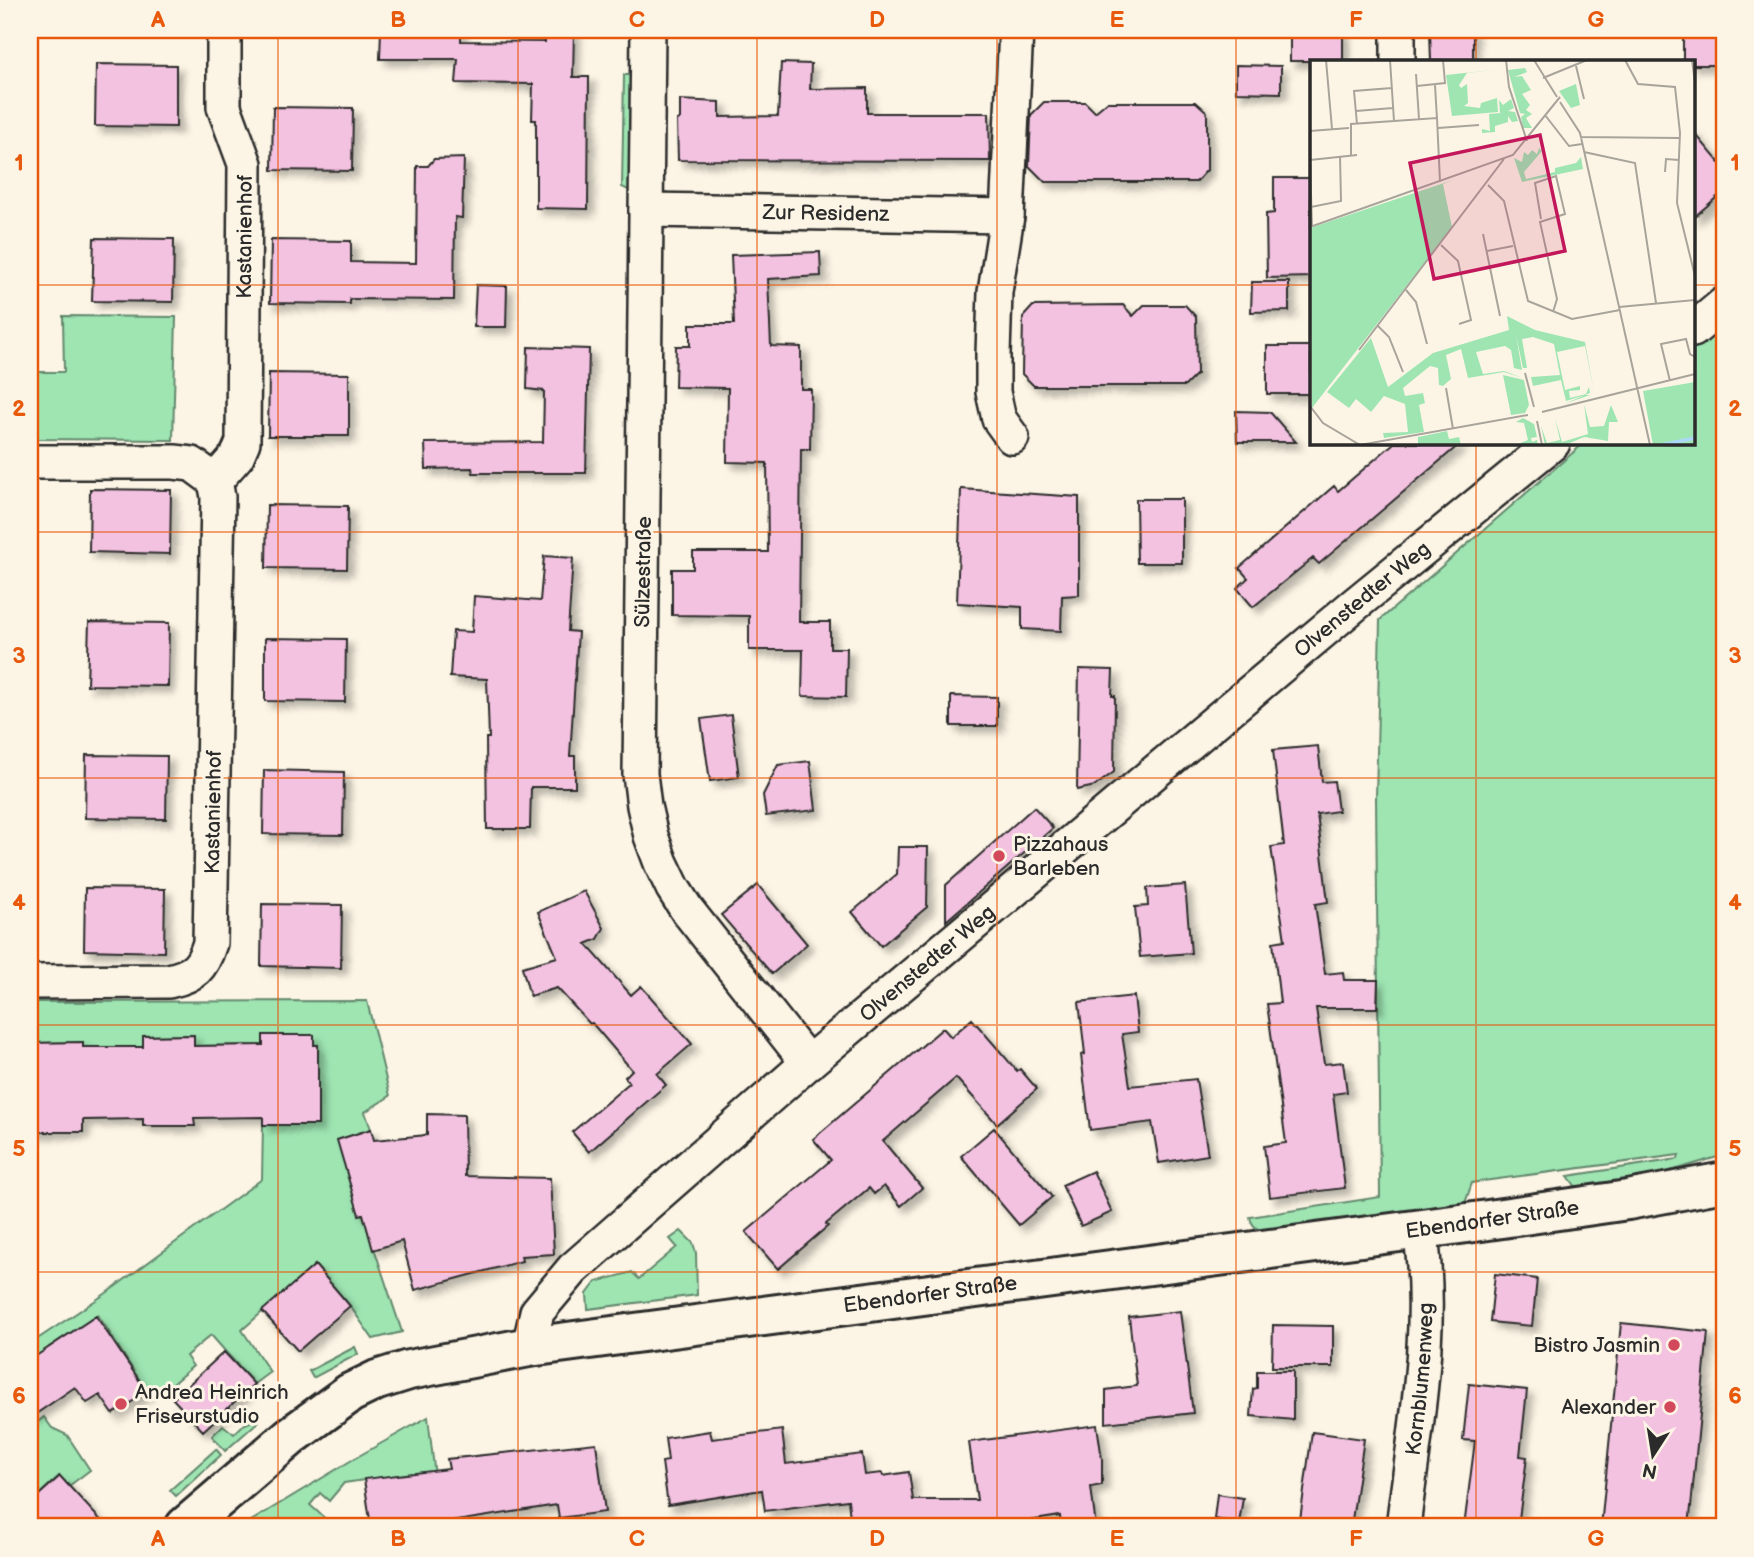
<svg xmlns="http://www.w3.org/2000/svg" width="1754" height="1557" font-family="'Balsamiq Sans',sans-serif">
<style>
.green{fill:#9ee5b2;stroke:#64886e;stroke-width:2}
.building{fill:#f4c2e1;stroke:#2b2b2b;stroke-width:2;filter:url(#shadow)}
.lines{fill:none;stroke-linecap:round;stroke-linejoin:round}
.minor-casing{stroke:#2b2b2b;stroke-width:38}
.tertiary-casing{stroke:#2b2b2b;stroke-width:44}
.minor{stroke:#fcf5e5;stroke-width:33}
.tertiary{stroke:#fcf5e5;stroke-width:38}
.grid{fill:none;stroke:#e8590c;stroke-width:2;stroke-opacity:0.55}
.poi-dot{fill:#d1495b;stroke:#fcf5e5;stroke-width:2.5}
.labels{text-anchor:middle;stroke-width:6;stroke-linejoin:round;paint-order:stroke}
.street-label{font-size:21px;fill:#2b2b2b;stroke:#fcf5e5}
.poi-label{font-size:21px;fill:#2b2b2b;stroke:#fcf5e5;text-anchor:start}
.inset-river{fill:none;stroke:#acd7f7;stroke-width:3.5}
.inset-road{fill:none;stroke:#a8a49b;stroke-width:2}
.view{fill:#c2185b;fill-opacity:0.15;stroke:#c2185b;stroke-width:3.5}
.inset-edge{fill:none;stroke:#2b2b2b;stroke-width:3.5}
.neatline{fill:none;stroke:#e8590c;stroke-width:2.5}
.grid-label{font-size:23px;text-anchor:middle;font-weight:bold;fill:#e8590c}
</style>
<defs>
<filter id="shadow"><feDropShadow dx="6" dy="6" stdDeviation="3.5" flood-color="#0004"/></filter>
</defs>
<rect width="100%" height="100%" fill="#fcf5e5"/>
<filter id="ink" filterUnits="userSpaceOnUse"><feTurbulence type="fractalNoise" baseFrequency=".0143" numOctaves="2"/><feDisplacementMap in="SourceGraphic" scale="14" xChannelSelector="R" yChannelSelector="G"/><feConvolveMatrix kernelMatrix="1 2 1 2 8 2 1 2 1" color-interpolation-filters="sRGB"/></filter>
<g filter="url(#ink)">
<path class="green" d="M624,75h9l-1,117 -10,-5z
M63,316l113,1 -3,123 -143,-1v-67h34z
M1724,324v831l-73,22 -72,14 -11,-15 110,-17 1,-4 -196,26 -11,2 -8,23 -199,28c-7,-5 -14,-8 -15,-17l130,-20 -4,-399 4,-178 204,-177h109v-94z
M367,1001l23,95 -25,16 6,17 -33,11 64,192 -29,7 -23,-33 -35,-41 -73,65 28,42 -16,12 -43,-49 -25,21 7,10 -28,24 -18,2 -49,-77 -49,32 20,32 -14,15 -25,-39v-11l75,-50 157,-115 1,-54h51l4,-9v-70l-4,-1 -1,-10h-50v10l-69,1v-11l-51,1v11h-60l-1,-5 -50,1 -2,10v-51z
M681,1231l12,12 3,10 1,42 -109,14 -1,-15 9,-12 36,-10 7,7 38,-32 -7,-8z
M355,1347l3,7 -45,24 -4,-7z
M44,1417l8,11 15,7 23,35 -21,16 -10,-10 -26,24 -3,-3v-69z
M428,1417l13,110h-16l-2,-18 -11,-36 -68,10 -15,18 -9,-8 -10,12 19,17 -5,5h-72l-1,-6 106,-64z
M252,1421l6,1 -33,29 -13,-15 11,-11 11,9 9,-9z
M216,1449l5,6 -45,41 -6,-6z"/>
<path class="building" d="M381,30h80v11l84,1v-12h29l-1,47h16l-1,132 -52,-1v-88h-4l1,-36 -77,-1 2,-24h-78z
M1290,30h53v31h-53z
M1430,30h43v31h-42z
M1683,30h41v35h-31v-4h-10z
M781,63l30,1 -1,25 57,-1v25h122l1,48 -312,-1 -1,-40 3,-1v-19l40,2v15l58,-1z
M96,64l80,1v62l-81,-1z
M1236,65l45,1v27l-45,-1z
M1044,102h41l10,10 12,-10h89l11,10v58l-11,12h-151l-16,-16 2,-51z
M273,107l80,1 -1,63 -80,-1z
M1693,131l31,37v23l-31,27z
M464,158l-2,60 -7,-1 -1,83 -104,-1v5l-80,-1 1,-63 80,1v21l65,1 1,-97h11l6,-7z
M1274,178h37v99l-44,1 -1,-64 8,-1z
M94,238l80,1 -1,63 -81,-1z
M820,252l1,24 -53,3 3,67 30,1v42h10l-1,60h-9l-2,173h31v26h17l-1,49 -44,-1 1,-46h-54v-34l-77,-1v-46h21v-17h75l-1,-89 -40,-1 1,-74 -53,-1 1,-41h14v-22h44l-3,-69z
M1252,282h37v29l-38,1z
M476,285l31,1 -1,41h-32z
M1123,305l10,11 11,-11h41l11,12 1,57 -12,12h-151l-12,-12 1,-57 10,-11z
M1267,346h44v48h-44z
M528,347l61,2 -3,124h-113l-1,-5 -46,1 -1,-26 118,-1 1,-51 -17,-2z
M269,373l80,1v62h-81z
M1236,411l34,1 26,30h-59z
M1394,443h67l-142,121 -6,-6 -60,49 -16,-19 11,-10 -9,-10 95,-82 4,5z
M90,489l81,1 -1,64 -81,-2z
M961,489l118,8v98l-17,1 -1,35 -39,-2v-22l-65,-4z
M1136,499h46v64h-45z
M267,505l81,1 -1,63 -81,-1z
M544,556l29,2 -5,73 10,1 -8,124h5v31h-44l-1,42h-43l-1,-91h3l-2,-59 -37,-2 3,-46 19,1 2,-36 66,5z
M89,622l80,1 -1,63 -81,-1z
M265,638l81,1 -1,63 -80,-1z
M1079,669l34,1 -1,26h3l-1,76 -19,14 -18,4z
M951,696l46,1v29h-46z
M731,715l8,62 -29,4 -9,-62z
M1318,746l4,36 12,-1 4,30 -21,3 11,88 -13,2 10,70 18,-2 1,8h34l-1,28h-61l8,56 19,-2 4,30 -14,2 12,94 -75,9 -6,-51 22,-3 -19,-139 13,-1 -7,-61 12,-2 -14,-93 13,-2 -11,-95z
M86,755l81,1 -1,63 -81,-1z
M810,761l6,49 -50,6 -3,-21 15,-30z
M264,770l80,2 -1,63 -80,-1z
M1034,807l19,21 -107,93v-36z
M898,847h30l-1,60 -46,39 -29,-34 45,-38z
M758,885l49,59 -35,30 -51,-59z
M1185,885l6,68 -51,4 -5,-50 13,-1 -1,-18z
M85,888l80,1 -1,63 -80,-2z
M584,891l20,37 -6,11 -12,5 45,51 10,-9 51,58 -35,30 9,11 -77,67 -17,-20 57,-49 -4,-6 7,-7 -40,-47 -2,1 -33,-36 -27,8 -8,-29 35,-10 -19,-45z
M262,904l80,1 -1,63 -80,-2z
M1134,996l4,36 -16,2 8,52 66,-7 12,76 -49,8 -7,-41 -62,8 -9,-75 4,-1 -6,-52z
M972,1019l45,52 3,-2 17,20 -40,35 -41,-46 -73,63 39,47 -21,18 -17,-20 -10,8 -5,-6 -43,36 2,2 -50,43 -32,-37 85,-72 -18,-21 130,-111 8,9z
M194,1035v11l69,-1v-10h51v10h4v80h-55v-8l-69,1 1,8h-52v-7l-60,1v12h-51l-2,-7 1,-82 52,-1v5h60v-11z
M427,1114l37,1 1,61 85,2 4,76 -33,2 1,5 -107,29 -13,-49 -29,9 -10,-36 -4,1 -22,-75 34,-11 3,11 53,-5z
M994,1128l58,69 -33,28 -58,-69z
M1093,1171l19,41 -31,14 -19,-41z
M315,1265l35,41 -52,45 -36,-40z
M1495,1274l42,5 -5,47 -42,-4z
M1180,1311l13,102 -87,10v-33l31,-4 -8,-69z
M96,1316l51,76 -34,22 -13,-19 -13,8 -12,-16 -45,31v-58z
M1621,1323l87,9 -19,195h-88z
M1273,1325l60,1v41h-61z
M224,1352l30,32 -51,47 -30,-32z
M1257,1371h36v49l-42,-4 2,-27 4,-1z
M1469,1384l58,6 -7,66 7,1 -9,70h-54l11,-86 -12,-1z
M1097,1425l5,34v26l-11,2 5,40h-35l-1,-11 -69,11h-140l-3,-27 -83,11 -3,-21 -94,15 -6,-43 6,-1 -3,-23 45,-7 2,8 70,-9 4,34 76,-10 3,21 17,-2 1,3 26,-4 4,28h64l-8,-58z
M1312,1432l52,7 -13,88h-52z
M596,1443l9,69 -46,6 -2,-13 -138,22h-48l-7,-48 85,-10 -2,-10z
M60,1476l9,10 38,41h-77v-24z
M1217,1494l26,4 -4,25 -25,-4z"/>
<g class="lines">
<defs>
<g id="minor">
<path d="M648,30l-8,744 4,32 7,30 10,27 12,25 14,22 121,153"/>
<path d="M1398,61v-31"/>
<path id="s1" d="M646,210l361,6"/>
<path d="M1693,330l31,-26"/>
<path d="M1012,437l-13,-18 -6,-27v-38l2,-62 12,-76 9,-186"/>
<path d="M30,462h144l18,2 23,17 3,16 -8,446c-8,25 -15,32 -41,38l-139,1"/>
<path id="s2" d="M215,481l22,-25 6,-14 2,-278 -21,-57v-77"/>
<path id="s3" d="M529,1347l8,-35 36,-43 235,-206 545,-457 200,-163"/>
<path id="s4" d="M1403,1527c12,-98 32,-199 17,-298"/>
</g>
<g id="tertiary">
<path id="s5" d="M185,1527l106,-91 59,-43 27,-13 32,-10 120,-23 931,-123 168,-24 96,-18"/>
</g>
</defs>
<use href="#minor" class="minor-casing"/>
<use href="#tertiary" class="tertiary-casing"/>
<use href="#minor" class="minor"/>
<use href="#tertiary" class="tertiary"/>
</g>
</g>
<path class="grid" d="M278,30v1497M518,30v1497M757,30v1497M997,30v1497M1236,30v1497M1476,30v31M30,285h1281M1693,285h31M1476,443v1084M30,532h1694M30,778h1694M30,1025h1694M30,1272h1694"/>
<g class="poi-dot">
<circle cx="999" cy="856" r="7"/>
<circle cx="1674" cy="1345" r="7"/>
<circle cx="121" cy="1404" r="7"/>
<circle cx="1670" cy="1407" r="7"/>
</g>
<g class="labels">
<g class="street-label">
<text dy="7" stroke="none"><textPath href="#s1" startOffset="180">Zur Residenz</textPath></text>
<text dy="7" stroke="none"><textPath href="#s2" startOffset="254">Kastanienhof</textPath></text>
<text transform="translate(643 572) rotate(-89)" y="7">Sülzestraße</text>
<text dy="7" stroke="none"><textPath href="#s3" startOffset="1127">Olvenstedter Weg</textPath></text>
<text transform="translate(213 812) rotate(-89)" y="7">Kastanienhof</text>
<text dy="7" stroke="none"><textPath href="#s3" startOffset="560">Olvenstedter Weg</textPath></text>
<text dy="7" stroke="none"><textPath href="#s5" startOffset="1370">Ebendorfer Straße</textPath></text>
<text dy="7" stroke="none"><textPath href="#s5" startOffset="803">Ebendorfer Straße</textPath></text>
<text dy="7" stroke="none"><textPath href="#s4" startOffset="149">Kornblumenweg</textPath></text>
</g>
<g class="poi-label">
<text x="1013" y="851">Pizzahaus<tspan x="1013" dy="24">Barleben</tspan></text>
<text x="1660" y="1352" text-anchor="end">Bistro Jasmin</text>
<text x="135" y="1399">Andrea Heinrich<tspan x="135" dy="24">Friseurstudio</tspan></text>
<text x="1656" y="1414" text-anchor="end">Alexander</text>
</g>
</g>
<g transform="translate(1310 60)">
<rect width="385" height="385" fill="#fcf5e5"/>
<path d="M215,8l2,4 -13,5 8,-1 9,14 -9,4 8,11 -4,5 6,4 -6,4 6,10h-9l-2,-11 4,-3 -5,-1 -12,-43zM192,9l-35,4 -8,12 2,3 6,-4 1,19 -4,3 16,2 1,-5 16,-5 1,14 -46,4 -6,-41zM266,24l4,21 -9,3 -12,-17zM201,39l3,9 -6,3 7,1 3,9 -6,1 -4,-6v6l-13,4v6l-13,1v-4l8,2 -1,-17 11,-1 -1,-13 4,5zM229,88l3,3 -18,21 2,7 29,-7v-4l21,-5 5,-6 2,12 -61,13 -8,-24 8,4 2,-10 4,3 4,-5 5,4zM143,120l-10,4 9,43 -140,181 -2,-180zM197,256l28,14 50,12 9,50 -9,-46 -28,6 8,38 15,-4v4l-11,1 1,7 16,-4 3,-7 1,6 -5,2h5l-26,9 21,-9 -19,6 -5,-21 -28,6 -2,-9 29,-2 -6,-31 -21,-7 -11,2 5,29h-4l-7,-33 6,35 -8,-2 -3,-18 -6,-4 -29,6 7,22 21,-3 19,7 -19,-6 -36,6 -7,-29 -15,6 5,24 -8,7 -4,-1 -1,-17 -8,-2 -27,22 2,8 18,-3 2,10 -6,2 5,27 -40,6 -1,-5 25,-1 -3,-28 -21,-8 -13,16 -15,-13 -7,9 -22,-16 44,-54 17,49 45,-34 76,-23zM193,315l21,5 5,25 -4,8 -14,2zM385,322v63h-42l-10,-54zM305,333l-4,12 7,17h-9l-1,19 -24,-4 -19,8h-20l-4,-19 6,17 13,-3 -5,-22 7,24 26,-8 -4,-30 6,23 14,-1zM213,358l11,6 3,13 -6,1 1,4 5,-2 1,5h-22l12,-5 -4,-17 -8,-1zM137,371l2,8 10,-2 2,8h-43v-8l-9,2z" fill="#9ee5b2"/>
<path class="inset-river" d="M351,385l34,-7"/>
<path class="inset-road" d="M16,0l6,69M80,0l4,61M196,0l3,27 18,54M224,0l23,37M315,0l13,24 37,3 5,46 -3,70 18,73M382,0l3,23M266,6l8,33M106,14l3,45M233,18l44,-18M125,25l2,34M107,26l28,-3 -2,-23M250,42l20,31 70,312M46,51l37,-3M235,55l24,31 13,-2M47,64l-3,-33 38,-3M128,68l41,-3M0,71l39,-3M270,77l100,1M274,92l51,11 21,140M41,95v-31l86,-6 3,64M0,100l2,66M0,100l47,-5M355,112l1,-13 13,1M178,125l16,16 24,100 44,18 48,-9M1,147l30,-6 -1,-45M231,159l-6,-36 21,-7 9,38 -25,8 17,77 -4,13M0,167l203,-72 47,-58 -4,5M173,174l17,82M131,185l17,16 13,59 -12,4M177,191l26,-5M96,230l10,12 11,42M309,247l76,-7M68,266l11,11 14,35M49,290l145,-191M215,313l9,34M360,321l-9,-37 25,-5 4,15 5,3M136,328l7,41M0,346l13,17 37,22 168,-30M232,352l153,-38M227,361l5,24"/>
<path class="view" d="M230,75l25,116 -131,28 -24,-116z"/>
<rect width="385" height="385" class="inset-edge"/>
</g>
<rect width="1754" height="1557" fill="none" stroke="#fcf5e5" stroke-width="77"/>
<g transform="translate(1653 1455) rotate(192)" stroke="#fcf5e5" stroke-width="5" paint-order="stroke">
<path d="M0-5L12 26L0 18L-12 26Z" fill="#2b2b2b"/>
<text y="-10" font-size="19" font-weight="bold" text-anchor="middle" fill="#2b2b2b">N</text>
</g>
<rect x="38" y="38" width="1678" height="1480" class="neatline"/>
<g class="grid-label">
<text x="158" y="27">A</text>
<text x="398" y="27">B</text>
<text x="637" y="27">C</text>
<text x="877" y="27">D</text>
<text x="1117" y="27">E</text>
<text x="1356" y="27">F</text>
<text x="1596" y="27">G</text>
<text x="19" y="170">1</text>
<text x="1735" y="170">1</text>
<text x="19" y="416">2</text>
<text x="1735" y="416">2</text>
<text x="19" y="663">3</text>
<text x="1735" y="663">3</text>
<text x="19" y="910">4</text>
<text x="1735" y="910">4</text>
<text x="19" y="1156">5</text>
<text x="1735" y="1156">5</text>
<text x="19" y="1403">6</text>
<text x="1735" y="1403">6</text>
<text x="158" y="1546">A</text>
<text x="398" y="1546">B</text>
<text x="637" y="1546">C</text>
<text x="877" y="1546">D</text>
<text x="1117" y="1546">E</text>
<text x="1356" y="1546">F</text>
<text x="1596" y="1546">G</text>
</g>
</svg>
